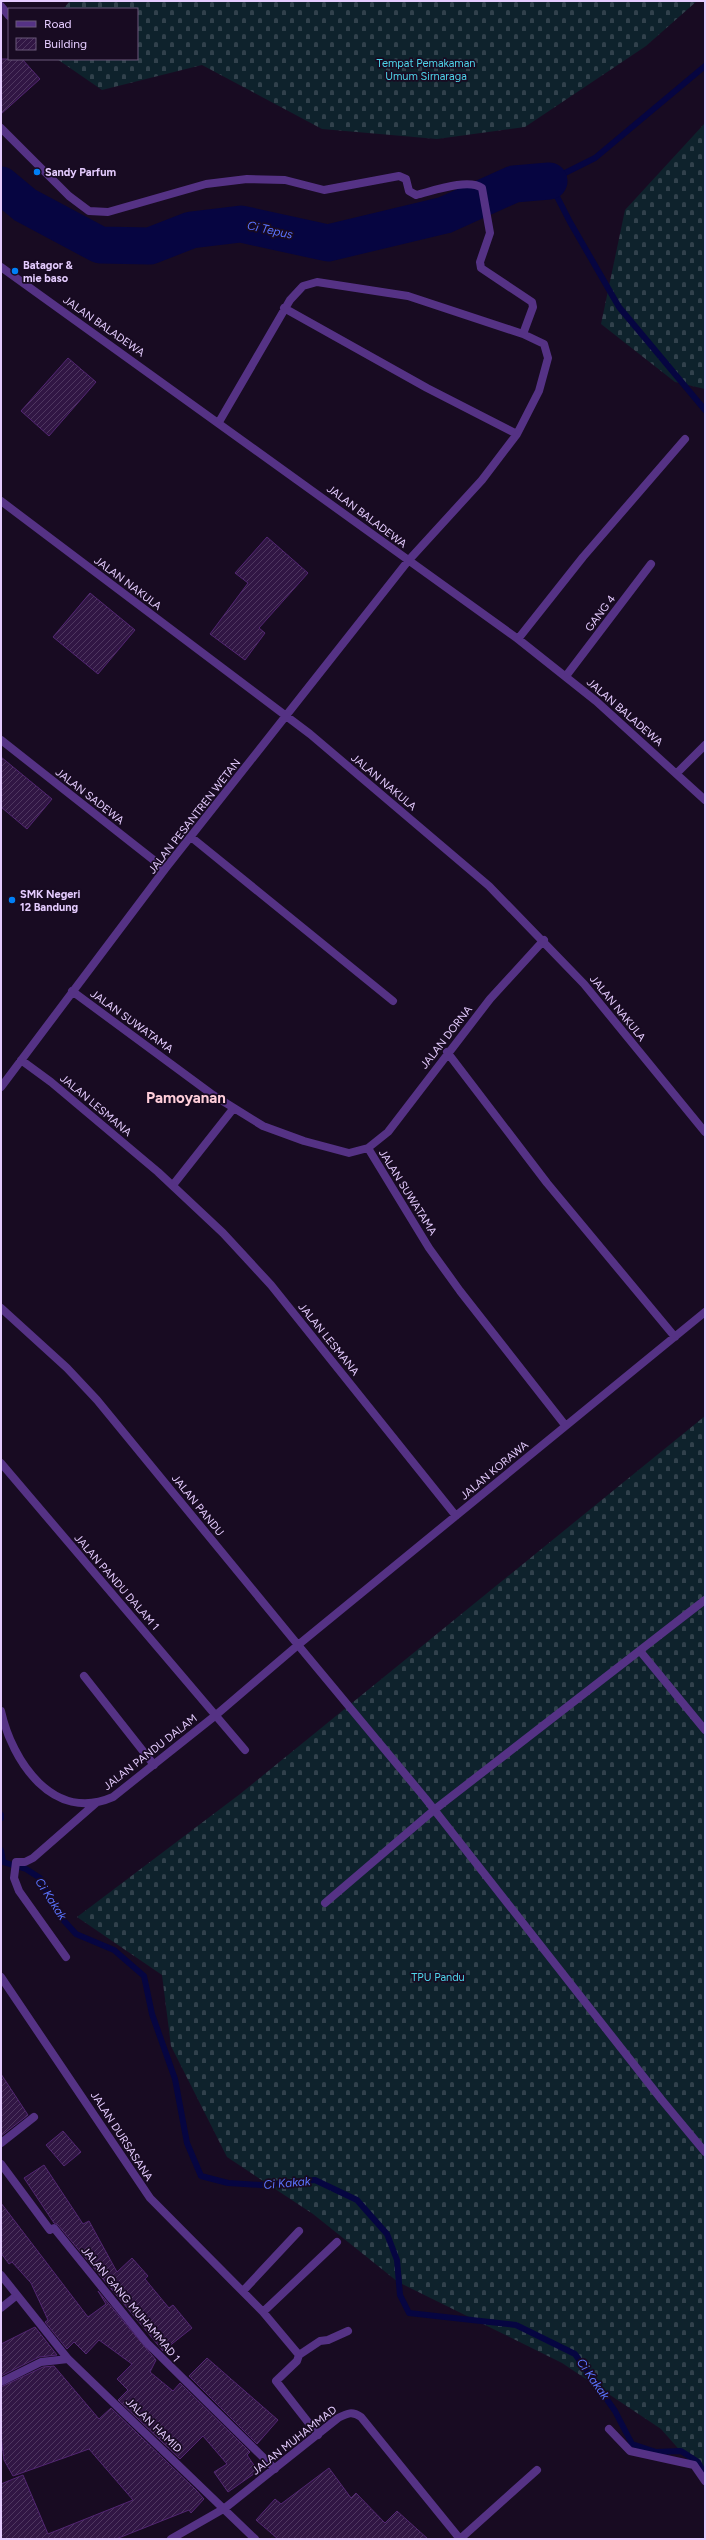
<svg xmlns="http://www.w3.org/2000/svg" width="706" height="2540" font-family="Figtree,sans-serif">
<style>
.cemetery{fill:url(#cemetery-stones)}
.lines{fill:none;stroke-linecap:round;stroke-linejoin:round}
.stream{stroke:#060541;stroke-width:6}
.river{stroke:#060541;stroke-width:37}
.building{fill:url(#building-hatch);stroke:#522672}
.service{stroke:#553285;stroke-width:8}
.minor{stroke:#553285;stroke-width:8}
.poi-dot{fill:#007ff7;stroke:#180b22;stroke-width:1.5}
.labels{text-anchor:middle;stroke-width:3.5;stroke-linejoin:round;paint-order:stroke}
.park-label{font-size:11px;fill:#4ed4e9;stroke:#180b22}
.poi-label{font-size:11px;font-weight:bold;fill:#e5ccff;stroke:#180b22;text-anchor:start}
.street-label{font-size:11px;fill:#e5ccff;stroke:#180b22}
.water-label{font-size:12px;font-style:italic;fill:#5a73ff;stroke:#180b22}
.district-label{font-size:15px;font-weight:bold;fill:#ffceda;stroke:#180b22}
</style>
<defs>
<pattern id="cemetery-stones" width="16" height="16" patternUnits="userSpaceOnUse"><rect width="16" height="16" fill="#0e222c"/><path d="M2 7V4a2 2 0 0 1 4 0v3zM10 15v-3a2 2 0 0 1 4 0v3z" fill="#31414c"/></pattern>
<pattern id="building-hatch" width="6" height="6" patternUnits="userSpaceOnUse"><rect width="6" height="6" fill="#311644"/><path d="M-1 1l2-2M0 6l6-6M5 7l2-2" fill="none" stroke="#4f3760"/></pattern>
</defs>
<rect width="100%" height="100%" fill="#180b22"/>
<path class="cemetery" d="M70,1h627l-51,45 -121,81 -88,12 -115,-10 -120,-64 -100,25 -45,-31h80v-50h-74z
M705,123v266l-30,-7 -74,-58 24,-114z
M705,1416v1063l-44,-50 -99,-66 -164,-81 -85,-68 -86,-57 -56,-111 -9,-71 -85,-58 163,-123z"/>
<g class="lines">
<path class="stream" d="M705,66l-110,92 -46,23 21,41 49,85 86,103
M1,1815v3
M1,1850l2,12 23,7 14,9 17,35 19,21 38,16 30,26 8,38 23,65 12,64 14,33 27,7 33,2 54,-5 42,20 30,34 10,26 3,35 9,18 107,12 59,29 40,57 17,33 24,8 25,-1 17,11 7,13"/>
<path class="river" d="M1,185l24,20 75,40 50,1 41,-16 50,-6 87,19 117,-28 69,-31 35,-3"/>
</g>
<path class="building" d="M1,59h21l18,20 -39,35z
M68,358l28,24 -47,54 -28,-25z
M267,537l41,36 -49,55 6,5 -20,27 -35,-26 38,-51 -13,-10z
M90,593l45,37 -37,44 -45,-37z
M1,757l51,42 -25,30 -26,-22z
M1,2074l27,41 -27,21z
M63,2131l18,21 -17,14 -18,-21z
M44,2165l39,59 6,-3 28,51 15,-14 16,18 -3,3 24,29 4,-3 19,23 -29,23 -105,-126 -4,-2 -30,-45z
M1,2203l87,114 18,-13 -8,-13 58,69 -6,12 23,19 7,-8 70,69 -3,3 11,16 -30,21 -14,-20 13,-8 -24,-28 -23,23 -62,-59 10,-10 -11,-11 15,-15 -33,-24 -13,14 -12,-12 -7,7 -22,-27 3,-2 -17,-37 -19,-21 -3,2 -8,-11z
M35,2327l22,28 -18,2 -38,19v-32z
M207,2358l71,62 -21,24 -68,-68z
M54,2366l45,53 12,-11 85,82 8,9 -13,14 -2,-3 -73,29h-115v-55l22,-9 25,59 85,-34 -44,-51 -76,27 -9,-16 -3,-23v-50l42,-20z
M329,2468l22,30 5,-5 29,30 12,-12 31,28h-150l-22,-19 19,-21 6,5z"/>
<g class="lines">
<path class="service" d="M298,1645l127,153 236,301 44,53
M640,1651l65,79
M325,1903l109,-93 271,-210
M1,2308l15,-12"/>
<path class="minor" d="M1,6l8,10
M1,128l68,68 20,15 19,1 98,-28 41,-5 38,1 39,10 75,-14 7,3 3,12 7,4c17,-4 52,-17 66,-7l8,45 -10,29 1,6 51,34 1,5 -10,27
M1,267l517,372 78,62 109,99
M284,308l143,80 90,46
M1,501l309,233 179,152 95,98 121,148
M518,639l65,-82 102,-118
M566,676l85,-112
M1,740l164,129
M677,773l28,-28
M191,837l202,164
M72,991l141,104 50,31 41,15 45,12 19,-5 20,-16 102,-133 54,-59
M447,1052l100,131 128,154
M21,1060l30,22 107,90 65,61 48,52 185,231
M1,1087l164,-218 243,-308 74,-81 35,-46 22,-43 9,-33 -4,-14 -21,-10 -115,-38 -91,-14 -14,4 -13,14 -71,122
M368,1148l61,100 31,43 105,134
M173,1185l60,-76
M1,1308l66,60 30,32 201,245
M1,1463l244,287
M84,1676l70,89
M1,1711c11,50 52,112 112,86l103,-82 82,-70 407,-333
M66,1957l-47,-66 -5,-13 2,-16h9l8,-4 63,-55
M1,1977l149,221 113,114 36,43 -2,6 -21,20 42,54
M1,2143l33,-26
M1,2164l49,66 4,-2 93,115 128,126
M1,2275l67,84 187,180
M243,2291l56,-60
M263,2312l74,-70
M299,2355l21,-14 8,-1 20,-9
M1,2382l40,-20 27,-3
M609,2429l21,22 64,14 11,16
M171,2539l54,-31 113,-90c10,-5 14,-7 23,-1l99,122
M460,2539l77,-69"/>
</g>
<g class="poi-dot">
<circle cx="37" cy="172" r="4"/>
<circle cx="15" cy="271" r="4"/>
<circle cx="12" cy="900" r="4"/>
</g>
<g class="labels">
<g class="park-label">
<text x="426" y="67">Tempat Pemakaman<tspan x="426" dy="13">Umum Sirnaraga</tspan></text>
<text x="438" y="1981">TPU Pandu</text>
</g>
<g class="poi-label">
<text x="45" y="176">Sandy Parfum</text>
<text x="23" y="269">Batagor &amp;<tspan x="23" dy="13">mie baso</tspan></text>
<text x="20" y="898">SMK Negeri<tspan x="20" dy="13">12 Bandung</tspan></text>
</g>
<g class="street-label">
<text transform="translate(104 326) rotate(35)" y="4">JALAN BALADEWA</text>
<text transform="translate(367 516) rotate(37)" y="4">JALAN BALADEWA</text>
<text transform="translate(128 583) rotate(37)" y="4">JALAN NAKULA</text>
<text transform="translate(600 613) rotate(-53)" y="4">GANG 4</text>
<text transform="translate(625 712) rotate(41)" y="4">JALAN BALADEWA</text>
<text transform="translate(384 782) rotate(40)" y="4">JALAN NAKULA</text>
<text transform="translate(90 796) rotate(38)" y="4">JALAN SADEWA</text>
<text transform="translate(194 816) rotate(-52)" y="4">JALAN PESANTREN WETAN</text>
<text transform="translate(618 1008) rotate(51)" y="4">JALAN NAKULA</text>
<text transform="translate(132 1021) rotate(36)" y="4">JALAN SUWATAMA</text>
<text transform="translate(446 1037) rotate(-52)" y="4">JALAN DORNA</text>
<text transform="translate(96 1105) rotate(40)" y="4">JALAN LESMANA</text>
<text transform="translate(408 1192) rotate(58)" y="4">JALAN SUWATAMA</text>
<text transform="translate(329 1339) rotate(51)" y="4">JALAN LESMANA</text>
<text transform="translate(494 1470) rotate(-40)" y="4">JALAN KORAWA</text>
<text transform="translate(198 1505) rotate(51)" y="4">JALAN PANDU</text>
<text transform="translate(117 1582) rotate(49)" y="4">JALAN PANDU DALAM 1</text>
<text transform="translate(150 1752) rotate(-38)" y="4">JALAN PANDU DALAM</text>
<text transform="translate(122 2136) rotate(57)" y="4">JALAN DURSASANA</text>
<text transform="translate(131 2304) rotate(50)" y="4">JALAN GANG MUHAMMAD 1</text>
<text transform="translate(154 2425) rotate(44)" y="4">JALAN HAMID</text>
<text transform="translate(294 2440) rotate(-38)" y="4">JALAN MUHAMMAD</text>
</g>
<g class="water-label">
<text transform="translate(270 230) rotate(12)" y="4">Ci Tepus</text>
<text transform="translate(51 1899) rotate(57)" y="4">Ci Kakak</text>
<text transform="translate(287 2183) rotate(-5)" y="4">Ci Kakak</text>
<text transform="translate(593 2379) rotate(55)" y="4">Ci Kakak</text>
</g>
<g class="district-label">
<text x="186" y="1103">Pamoyanan</text>
</g>
</g>
<rect width="706" height="2540" fill="none" stroke="#e5ccff" stroke-width="4"/>
<rect x="8" y="8" width="130" height="52" fill="#180b22" stroke="#6a587a"/>
<rect x="16" y="21" width="20" height="6" fill="#553285" stroke="#6a587a"/>
<text x="44" y="28" font-size="12" fill="#e5ccff">Road</text>
<rect x="16" y="38" width="20" height="12" fill="url(#building-hatch)" stroke="#6a587a"/>
<text x="44" y="48" font-size="12" fill="#e5ccff">Building</text>
</svg>
